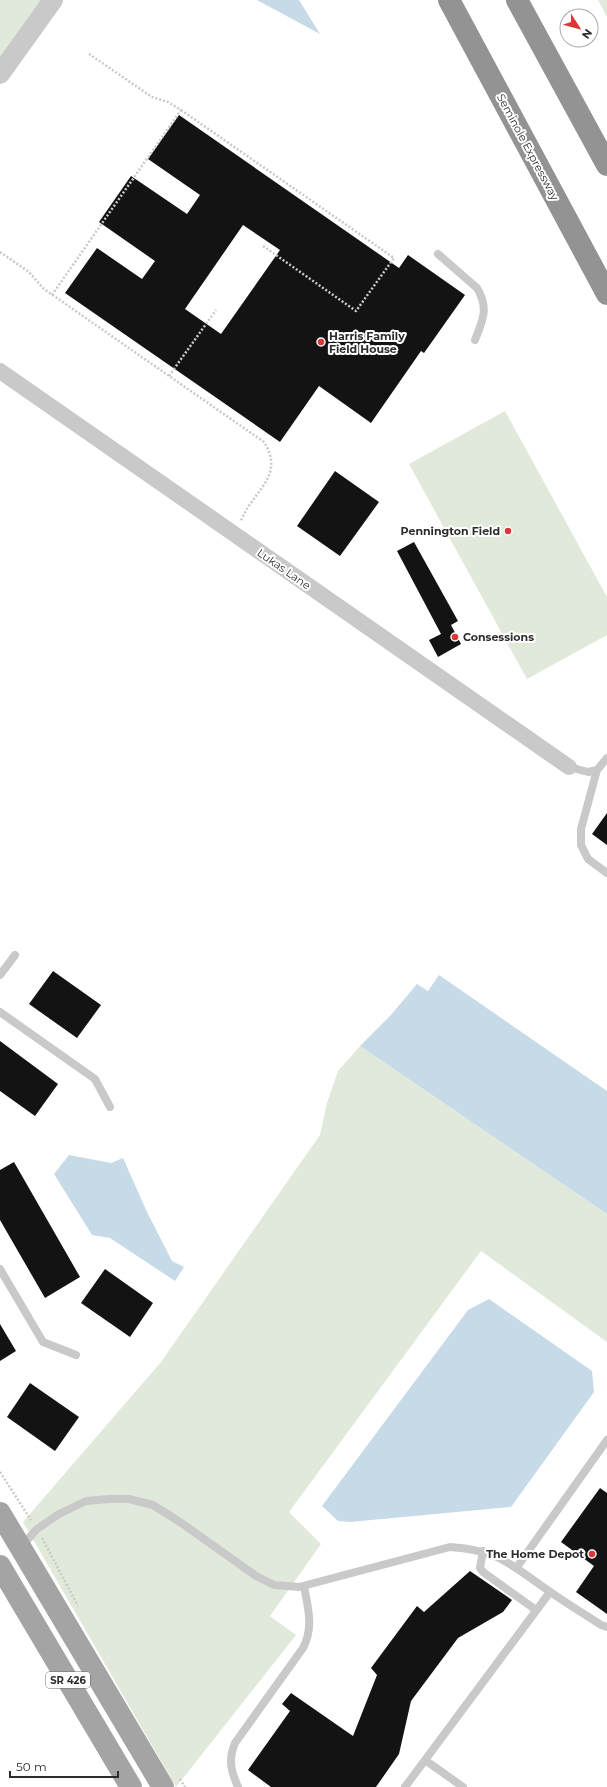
<svg xmlns="http://www.w3.org/2000/svg" width="607" height="1787" font-family="Montserrat,sans-serif">
<style>
.green{fill:#e1e9da}
.water{fill:#c7dae8}
.building{fill:#131313;fill-rule:evenodd}
.lines{fill:none;stroke-linecap:round;stroke-linejoin:round}
.path{stroke:#c9c9c9;stroke-width:2.5;stroke-dasharray:2 2;stroke-linecap:butt}
.service{stroke:#c9c9c9;stroke-width:8}
.minor{stroke:#c9c9c9;stroke-width:16}
.tertiary{stroke:#c9c9c9;stroke-width:20}
.primary{stroke:#a4a4a4;stroke-width:22}
.motorway{stroke:#939393;stroke-width:22}
.poi-dot{fill:#db363a;stroke:#fff;stroke-width:1.5}
.labels{text-anchor:middle;stroke-width:4;stroke-linejoin:round;paint-order:stroke}
.shield{fill:#fff;stroke:#6b6b6b;stroke-width:1}
.shield-label{font-size:10px;font-weight:bold;fill:#2c2c2c}
.street-label{font-size:11px;fill:#2c2c2c;stroke:#fff}
.poi-label{font-size:11px;font-weight:bold;fill:#2c2c2c;stroke:#fff;text-anchor:start}
</style>
<rect width="100%" height="100%" fill="#fff"/>
<path class="green" d="M0,0h43l-43,60z
M598,0h9v17z
M505,411l102,186v38l-80,44 -118,-215z
M360,1046l247,168v128l-126,-91 -192,261 32,32 -51,72 26,19 -120,152 -153,-265 138,-160 159,-227 7,-32 11,-32z"/>
<path class="water" d="M257,0h42l21,34z
M439,975l168,116v123l-247,-168 30,-30 27,-32 11,7z
M69,1155l42,8 12,-5 24,54 25,49 12,6 -9,14 -65,-43 -18,-3 -38,-61z
M489,1299l103,72 2,21 -83,115 -161,15 -12,-1 -16,-15 146,-196z"/>
<path class="building" d="M179,115l220,153 9,-13 57,40 -41,58 -3,-2 -50,72 -52,-37 -39,56 -215,-149 32,-45 45,31 13,-18 -56,-39 32,-46 56,38 13,-19 -52,-36zM243,225l37,25 -59,84 -36,-25z
M335,471l44,31 -39,54 -43,-30z
M414,542l44,79 -7,4 10,19 -23,13 -9,-17 12,-6 -44,-83z
M607,813v32l-15,-11z
M53,971l48,34 -24,33 -48,-34z
M0,1041l58,43 -23,32 -35,-25z
M14,1162l66,115 -35,21 -45,-78v-50z
M105,1269l48,34 -23,34 -49,-34z
M0,1324l16,27 -16,10z
M30,1383l49,34 -24,34 -48,-34z
M600,1488l7,5v121l-31,-22 18,-26 -33,-24z
M470,1571l42,29 -9,12 -45,26 -47,63 -12,53 -23,33h-105l-23,-17 42,-59 -8,-7 9,-11 62,43 24,-61 -6,-7 46,-62 7,6z"/>
<g class="lines">
<path class="path" d="M181,110l213,148 -38,53 -93,-65
M0,252l29,20 15,17 220,153c22,35 -12,49 -23,79
M52,295l129,-185 -13,-8 -16,-5 -63,-43
M169,376l47,-66
M0,1472l31,48
M42,1538l36,68
M180,1779l5,8"/>
<path class="service" d="M438,254l39,34c12,20 6,32 -2,52
M607,758l-10,12 -16,59v16l7,14 19,14
M569,767l19,5 9,-2
M0,975l15,-20
M0,1012l95,67 15,28
M0,1269l43,73 33,13
M21,1547l16,-18 22,-15 27,-13 23,-2h20l24,6 27,17 76,54 18,9 25,2 151,-40c49,3 61,18 99,44 17,12 35,23 52,34l6,2
M483,1551l-3,17 3,4 53,38
M517,1567l90,-127
M425,1760l38,27
M238,1787c-7,-16 -10,-27 -3,-44l68,-95c11,-21 5,-40 1,-62
M405,1787l145,-195"/>
<path class="minor" d="M0,371l569,396"/>
<path class="tertiary" d="M0,74l53,-74"/>
<path class="primary" d="M0,1513l163,274
M0,1566l131,221"/>
<path class="motorway" d="M449,0l158,294
M517,0l90,165"/>
</g>
<g class="poi-dot">
<circle cx="321" cy="342" r="4"/>
<circle cx="508" cy="531" r="4"/>
<circle cx="455" cy="637" r="4"/>
<circle cx="592" cy="1554" r="4"/>
</g>
<g class="labels">
<rect class="shield" x="46" y="1672" width="44" height="16" rx="3"/>
<g class="shield-label">
<text x="68" y="1684">SR 426</text>
</g>
<g class="street-label">
<text transform="translate(528 147) rotate(62)" y="4">Seminole Expressway</text>
<text transform="translate(284 569) rotate(35)" y="4">Lukas Lane</text>
</g>
<g class="poi-label">
<text x="329" y="340">Harris Family<tspan x="329" dy="13">Field House</tspan></text>
<text x="500" y="535" text-anchor="end">Pennington Field</text>
<text x="463" y="641">Consessions</text>
<text x="584" y="1558" text-anchor="end">The Home Depot</text>
</g>
</g>
<g transform="translate(579 28) rotate(126)"><circle r="19" fill="#ffffff" stroke="#ababab"/>
<path d="M0-3L7 15L0 10L-7 15Z" fill="#db363a"/>
<text y="-6" font-size="11" font-weight="bold" text-anchor="middle" fill="#2c2c2c">N</text>
</g>
<path d="M10 1771v6h108v-6" fill="none" stroke="#2c2c2c" stroke-width="2"/>
<text x="16" y="1771" font-size="12" fill="#2c2c2c" stroke="#ffffff" stroke-width="3" paint-order="stroke">50 m</text>
</svg>
